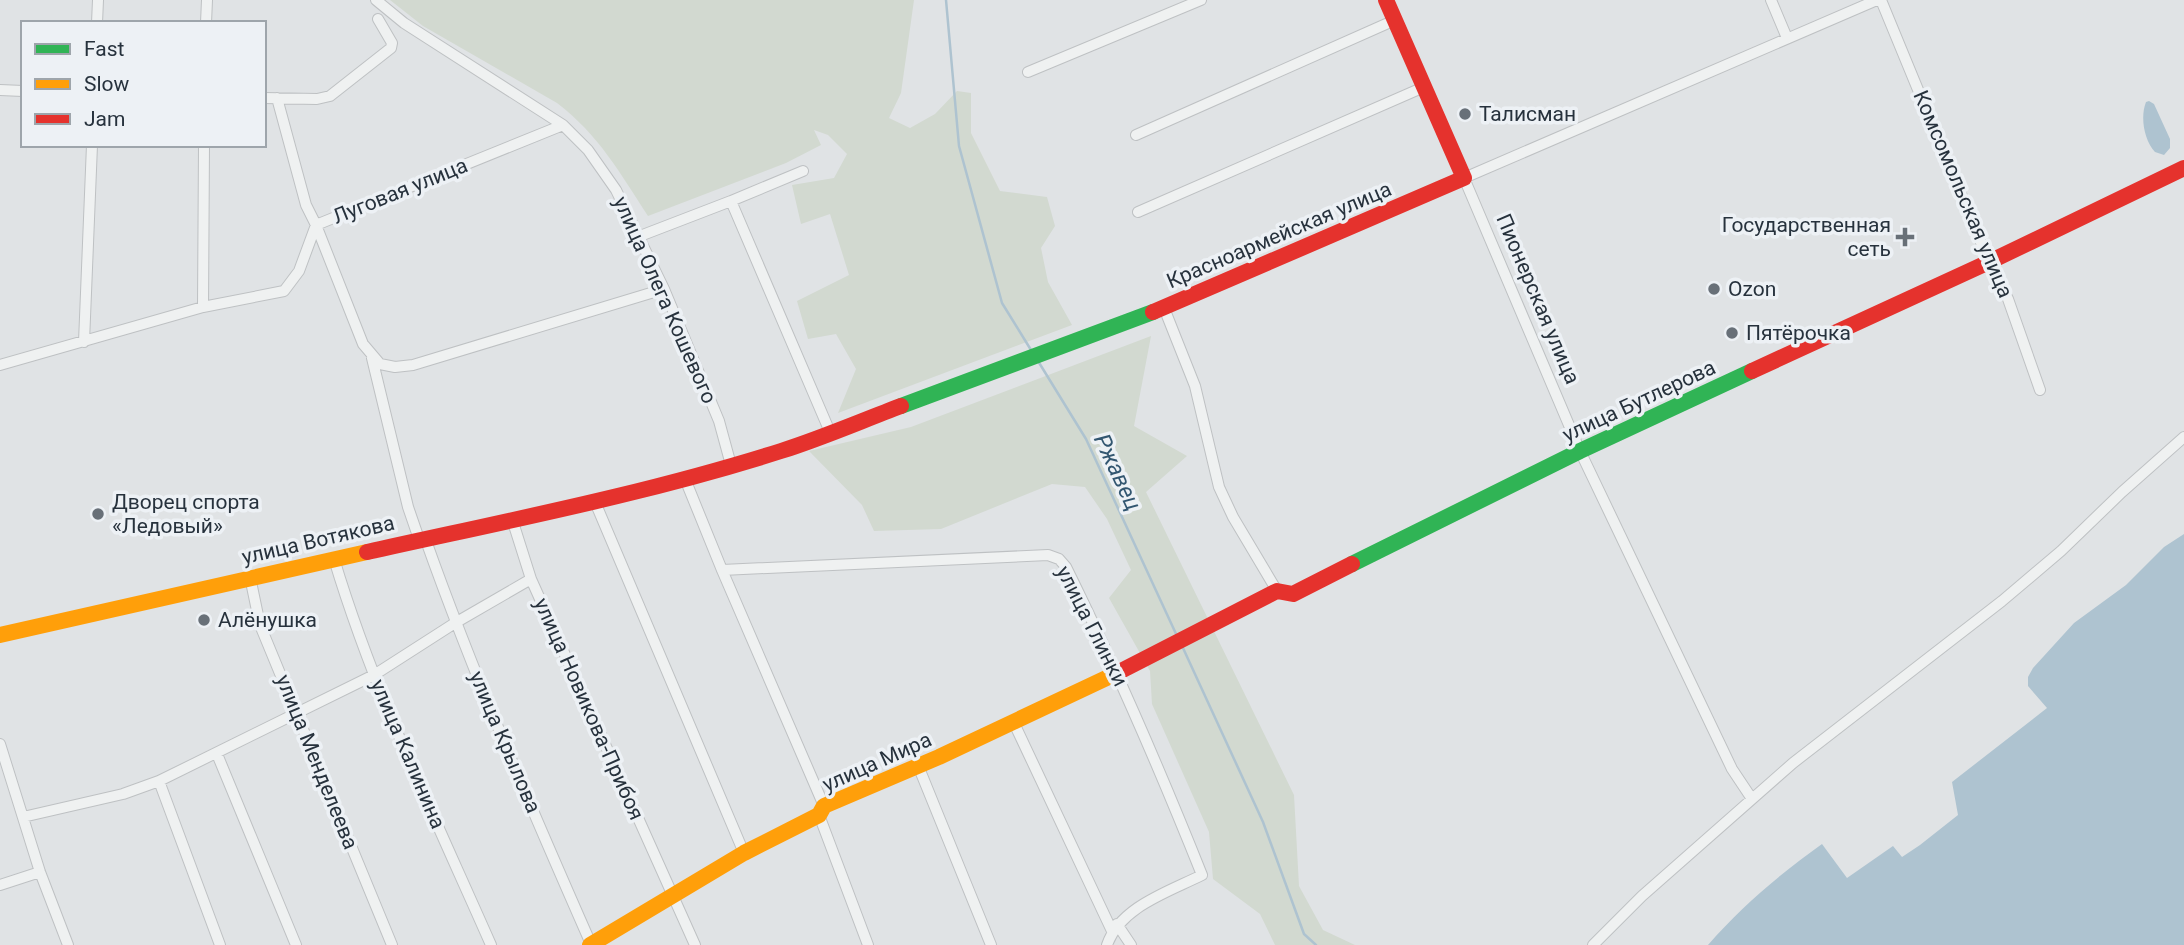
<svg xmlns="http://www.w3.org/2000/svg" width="2184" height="945" font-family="Roboto,sans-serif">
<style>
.green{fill:#d2d9d0}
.water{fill:#aec3d0}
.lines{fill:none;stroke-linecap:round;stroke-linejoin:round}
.stream{stroke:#aec3d0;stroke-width:2.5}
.street-casing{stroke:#bec1c3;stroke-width:12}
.street{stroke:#eff1f1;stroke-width:10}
.fast{stroke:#30b455;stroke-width:16}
.slow{stroke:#ff9f0a;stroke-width:16}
.jam{stroke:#e5322d;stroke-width:16}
.poi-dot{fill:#687078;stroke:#edf1f5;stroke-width:2.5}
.labels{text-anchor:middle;stroke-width:7;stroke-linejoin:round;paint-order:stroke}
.poi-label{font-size:21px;fill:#27323d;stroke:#edf1f5;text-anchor:start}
.street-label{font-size:21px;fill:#27323d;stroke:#edf1f5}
.water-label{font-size:23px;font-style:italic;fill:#325670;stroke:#edf1f5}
</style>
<rect width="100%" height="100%" fill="#e0e3e5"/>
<path class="green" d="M390,0h524l-13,93 -12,25 21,10 25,-14 22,-23 14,2v40l29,58 47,6 8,29 -14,22 7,34 24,43 -234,88 18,-44 -20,-35 -28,5 -11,-38 52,-26 -19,-61 -29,10 -9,-39 42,-7 13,-24 -19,-19 -14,-5 7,15 -35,18 -138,53c-28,-43 -49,-81 -91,-113l-134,-77z
M1151,336l-17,90 53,30 -41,36 148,303 5,91 24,44 32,15h-80l-15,-31 -47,-35 -4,-47 -57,-128 -2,-33 -41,-73 22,-28 -24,-51 -22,-32 -33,-3 -111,45 -67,2 -12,-26 -53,-54 102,-24z"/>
<path class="water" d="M2149,101l5,3 16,35v9l-6,7 -9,-3c-11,-12 -15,-35 -9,-50z
M2184,534v411h-476c34,-39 72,-71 114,-101l25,34 46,-32 9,11 18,-12 38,-30 -6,-33 95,-74 -19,-22v-9l5,-9 41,-45 52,-38 38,-38z"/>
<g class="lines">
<path class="stream" d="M946,0l13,146 43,157 29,47
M1038,361l48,78 91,197
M1183,648l80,174 41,112 12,11"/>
<defs>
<path id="street" d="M376,0l28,23 159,102 25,25 28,40 48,99 55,132 12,44
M1771,0l16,38
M1881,0l108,262 19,37 32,91
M97,23l1,-23
M206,23l1,-23
M1028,72l173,-72
M0,90l23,1
M264,98l53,1 13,-3 61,-48 1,-5 -14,-24
M277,98l29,107 10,20 247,-100
M1136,135l259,-115
M731,201l72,-30
M1138,212l286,-125
M640,236l91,-35 99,231
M203,307l1,-162
M1164,308l31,78 24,101 14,30 44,74
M84,342l8,-197
M372,358l36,149 11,32
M0,365l203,-58 81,-16 15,-20 17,-46 47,119 17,20 15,3 18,-2 251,-76
M685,479l37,91 102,236
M595,502l149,351
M512,519l19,60 164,366
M425,538c49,138 107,272 166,406
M334,559c40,133 101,259 157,386
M722,570l326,-15 11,4 7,8c50,101 94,203 136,308 -34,17 -82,32 -95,70
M250,577l10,48 132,320
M1013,721l99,210
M0,744l40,128 28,73
M217,754l79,191
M919,768l72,177
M159,781l61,164
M1752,799l-20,-30 -152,-318 -116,-273 413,-178
M819,815l49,130
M23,817l100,-23 36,-13 215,-106 81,-52 76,-44
M0,885l40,-13
M1117,924l14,21
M1593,945l49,-49 151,-133 209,-162 59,-50 61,-59 62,-55"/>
</defs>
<use href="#street" class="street-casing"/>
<use href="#street" class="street"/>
<path class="fast" d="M901,406l252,-94
M1352,564l228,-113 172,-80"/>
<path class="slow" d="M0,635l367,-83
M590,945l154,-92 75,-38 5,-9 115,-49 176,-83"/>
<path class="jam" d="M1153,312l311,-134 -78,-178
M1752,371l237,-109 195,-94
M367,552c139,-31 279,-58 414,-101 41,-13 80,-30 120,-45
M1115,674l162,-83 16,3 59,-30"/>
</g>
<g class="poi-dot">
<circle cx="1465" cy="114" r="7"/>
<path d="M1901.5 226.5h7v7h7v7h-7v7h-7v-7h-7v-7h7z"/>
<circle cx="1714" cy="289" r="7"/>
<circle cx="1732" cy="333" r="7"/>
<circle cx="98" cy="514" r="7"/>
<circle cx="204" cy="620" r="7"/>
</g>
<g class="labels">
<g class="poi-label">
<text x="1479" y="121">Талисман</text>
<text x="1891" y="232" text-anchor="end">Государственная<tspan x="1891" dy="24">сеть</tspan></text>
<text x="1728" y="296">Ozon</text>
<text x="1746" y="340">Пятёрочка</text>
<text x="112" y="509">Дворец спорта<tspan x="112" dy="24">«Ледовый»</tspan></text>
<text x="218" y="627">Алёнушка</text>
</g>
<g class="street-label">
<text transform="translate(400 191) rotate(-22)" y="7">Луговая улица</text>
<text transform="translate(1963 194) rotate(67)" y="7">Комсомольская улица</text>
<text transform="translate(1279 235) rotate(-23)" y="7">Красноармейская улица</text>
<text transform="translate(1538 299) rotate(67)" y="7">Пионерская улица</text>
<text transform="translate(665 300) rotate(66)" y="7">улица Олега Кошевого</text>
<text transform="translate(1639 401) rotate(-25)" y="7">улица Бутлерова</text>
<text transform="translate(318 540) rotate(-13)" y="7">улица Вотякова</text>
<text transform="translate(1092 626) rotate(63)" y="7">улица Глинки</text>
<text transform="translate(589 709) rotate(66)" y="7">улица Новикова-Прибоя</text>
<text transform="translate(505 742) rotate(67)" y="7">улица Крылова</text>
<text transform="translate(408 754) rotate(67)" y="7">улица Калинина</text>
<text transform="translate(317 762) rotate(68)" y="7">улица Менделеева</text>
<text transform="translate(877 762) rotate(-24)" y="7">улица Мира</text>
</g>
<g class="water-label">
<text transform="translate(1118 472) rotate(65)" y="8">Ржавец</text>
</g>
</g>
<rect x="21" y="21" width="245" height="126" fill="#edf1f5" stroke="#9ea5ab" stroke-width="2"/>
<rect x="35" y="44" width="35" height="10" fill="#30b455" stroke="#9ea5ab" stroke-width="2"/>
<text x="84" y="56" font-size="21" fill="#27323d">Fast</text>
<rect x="35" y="79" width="35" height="10" fill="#ff9f0a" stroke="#9ea5ab" stroke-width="2"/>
<text x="84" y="91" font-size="21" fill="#27323d">Slow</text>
<rect x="35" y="114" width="35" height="10" fill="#e5322d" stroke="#9ea5ab" stroke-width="2"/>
<text x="84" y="126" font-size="21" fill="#27323d">Jam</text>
</svg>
